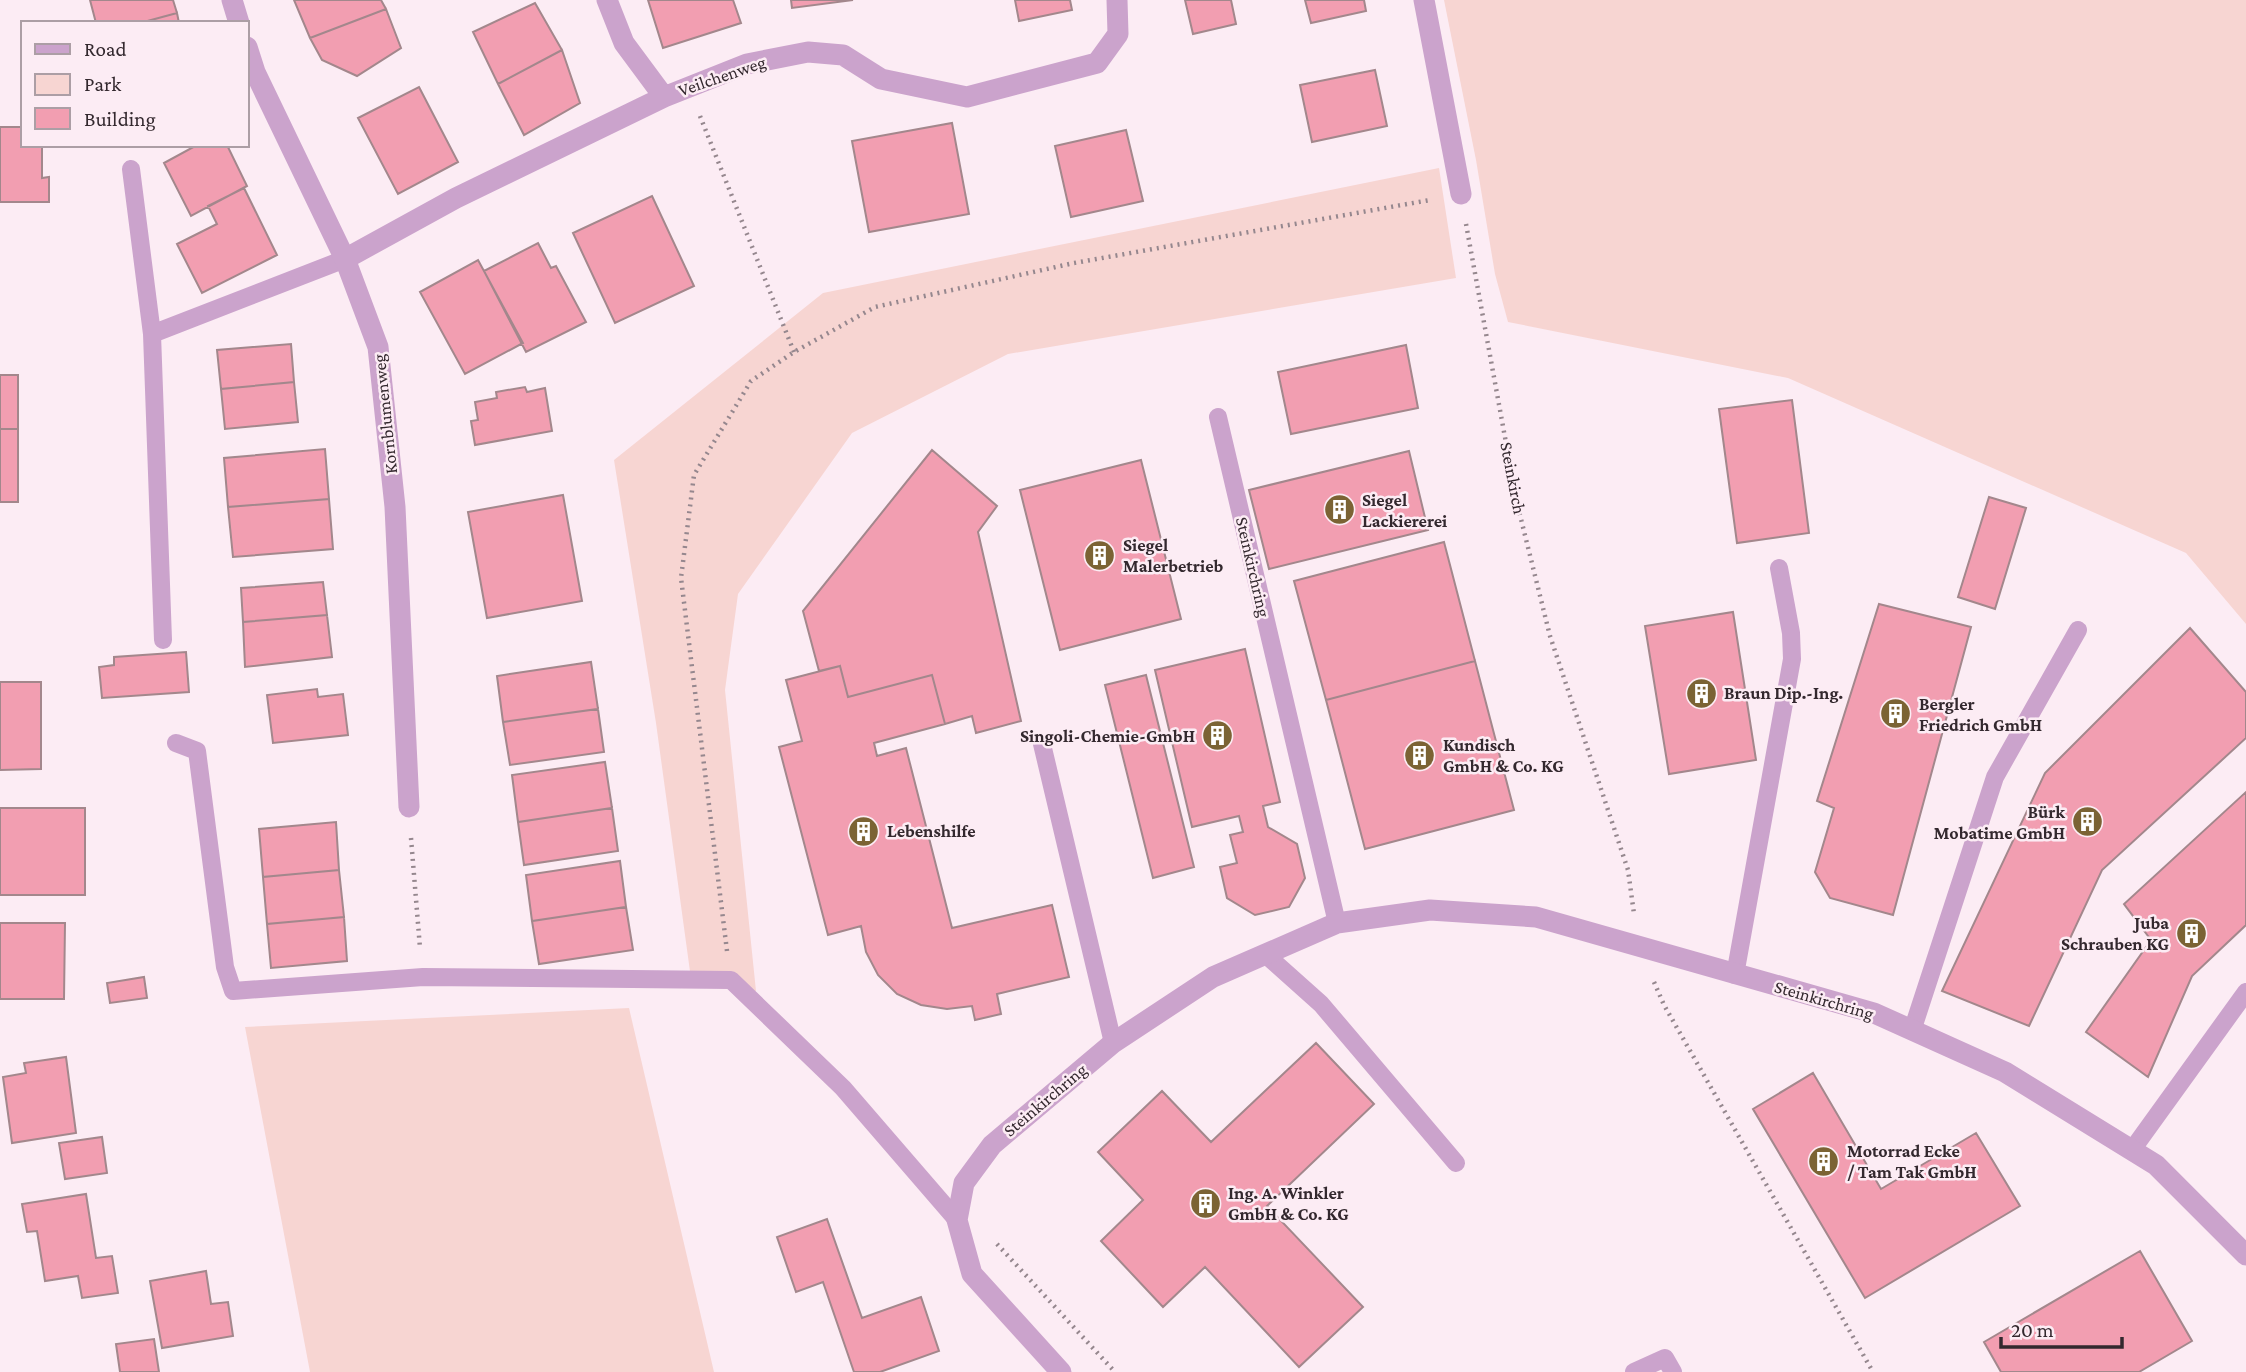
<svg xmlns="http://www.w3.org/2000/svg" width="2246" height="1372" font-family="'Crimson Pro',serif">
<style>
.green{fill:#f7d5d2}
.building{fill:#f29eb1;stroke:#a3878c;stroke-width:2}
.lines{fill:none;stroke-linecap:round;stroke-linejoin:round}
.path{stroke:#95878e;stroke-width:4.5;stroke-dasharray:2 5;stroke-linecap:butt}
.lane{stroke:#cba3cc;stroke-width:18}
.street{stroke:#cba3cc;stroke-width:21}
.labels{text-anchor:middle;stroke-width:5;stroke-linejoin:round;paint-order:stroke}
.street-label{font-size:18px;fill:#33282e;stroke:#fcecf4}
.poi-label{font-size:18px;font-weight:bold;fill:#33282e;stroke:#fcecf4;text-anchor:start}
</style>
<rect width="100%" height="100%" fill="#fcecf4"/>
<path class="green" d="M1444,0h802v624l-60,-71 -398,-175 -280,-56 -13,-48 -19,-114z
M1439,168l17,110 -448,76 -156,79 -114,161 -13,96 31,301 -64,-5 -36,-263 -42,-263 209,-167z
M629,1008l85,364h-404l-65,-345z"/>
<path class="building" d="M90,0h83l4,13 -37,10h-44z
M294,0h87l5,9 -76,29z
M648,0h85l8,23 -78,25z
M791,0h62l-61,8z
M1015,0h55l2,10 -53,11z
M1185,0h46l5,24 -43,10z
M1305,0h59l2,11 -55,12z
M535,3l27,47 -64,34 -25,-52z
M386,9l15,39 -44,28 -35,-16 -12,-22z
M177,13l2,10h-39z
M562,50l18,53 -56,32 -26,-51z
M1375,70l12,56 -75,16 -12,-57z
M419,87l39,75 -60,32 -40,-76z
M952,123l17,91 -100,18 -17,-91z
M0,127h23v18h19v33l7,-1v25h-49z
M1126,130l17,71 -72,16 -16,-71z
M197,145h30l20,41 -56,30 -27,-53z
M244,188l33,67 -75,38 -25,-49 40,-20 -9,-18z
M652,196l42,90 -79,37 -42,-90z
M538,243l13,25 5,-2 30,56 -60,30 -42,-81z
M478,260l45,83 -58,31 -45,-82z
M291,344l3,38 -73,7 -4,-39z
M1406,345l12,63 -127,26 -13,-62z
M0,375h18v54h-18z
M294,382l4,40 -73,7 -4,-40z
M525,387l2,5 18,-4 7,43 -77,14 -4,-24 7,-1 -3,-18 22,-4 -1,-6z
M1792,400l17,133 -72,10 -18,-134z
M0,429h18v73h-18z
M325,449l4,50 -101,8 -4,-49z
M932,450l65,56 -19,26 43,189 -45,12 -4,-17 -27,8 -13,-49 -84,22 -8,-31 -21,5 -16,-60z
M1409,451l19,79 -159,39 -20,-79z
M1141,460l40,159 -121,31 -40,-160z
M563,495l19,106 -95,17 -19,-106z
M1989,497l37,11 -31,101 -37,-12z
M329,499l4,50 -100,8 -5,-50z
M1444,542l31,119 -149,39 -32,-119z
M323,582l4,33 -84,7 -2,-34z
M1879,604l92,23 -78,288 -63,-17 -15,-26 19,-64 -17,-7z
M1733,612l23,148 -87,14 -24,-148z
M327,615l5,42 -87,10 -2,-45z
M2190,628l56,64v46l-144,132 -73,156 -87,-35 103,-218z
M1245,649l35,153 -17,4 5,21 29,17 8,34 -16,29 -34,8 -28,-17 -7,-31 17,-4 -7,-28 13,-3 -4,-16 -47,11 -37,-157z
M186,652l3,40 -87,6 -3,-31 15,-2v-8z
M1475,661l39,149 -149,39 -39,-149z
M591,662l7,47 -95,13 -6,-46z
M840,666l8,31 84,-22 13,49 -71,19 3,13 29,-8 46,180 100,-23 17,72 -72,17 4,20 -26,6 -3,-14 -25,3 -26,-4 -24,-11 -19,-19 -12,-23 -5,-26 -33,9 -49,-188 23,-6 -16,-61z
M1146,675l48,192 -41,11 -48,-193z
M0,682h41v87l-41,1z
M317,689l1,8 25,-3 5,41 -75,8 -6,-48z
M598,709l6,43 -94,13 -7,-43z
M605,762l7,46 -94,14 -6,-47z
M2246,792v133l-54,51 -44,101 -62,-45 65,-92 -27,-36z
M0,808h85v87h-85z
M612,808l6,43 -94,14 -6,-43z
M336,822l3,48 -76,7 -4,-48z
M620,861l6,46 -94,14 -6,-46z
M339,870l5,47 -77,7 -4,-47z
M626,907l7,43 -94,14 -7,-43z
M344,917l3,44 -76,7 -4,-44z
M0,923h65l-1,76h-64z
M144,977l3,21 -37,5 -3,-20z
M1316,1043l58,61 -107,102 96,101 -64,60 -94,-100 -42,40 -62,-66 42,-41 -45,-48 64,-61 49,51z
M66,1057l10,76 -64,10 -9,-66 23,-4 -2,-10z
M1813,1073l68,116 95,-56 44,73 -155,92 -112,-189z
M102,1137l5,36 -42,6 -6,-36z
M86,1194l10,64 16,-2 6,37 -36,5 -4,-22 -33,5 -8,-50 -10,1 -5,-28z
M827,1219l35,99 59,-21 18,54 -59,21h-26l-31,-90 -27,10 -19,-55z
M2140,1251l52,90 -53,31h-138l-17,-30z
M206,1271l5,33 17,-2 5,34 -71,12 -12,-67z
M154,1339l5,33h-39l-4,-28z"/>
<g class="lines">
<path class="path" d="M700,116l94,236
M1466,224l51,279 33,133 78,234 6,44
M411,838l9,110
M727,951l-46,-373 13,-103 57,-94 43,-29 81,-45 199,-44 356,-63
M1654,982l10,23 209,367
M997,1244l118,128"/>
<path class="lane" d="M131,169l21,165 11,306
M152,334l193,-75
M1218,417l119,506
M176,743l21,8 28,216 8,24 190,-14 308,3 112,108 114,132
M1042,744l71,299
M1265,954l56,50 135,159
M1735,975l57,-316 -1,-26 -12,-65
M1912,1031l83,-254 83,-147
M2132,1150l114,-158
M1634,1372l31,-14 8,14"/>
<path class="street" d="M232,0l7,23
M607,0l17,43 40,54
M1424,0l37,194
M247,47l8,25 90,187 33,88 17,160 14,300
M345,259l111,-61 208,-101 83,-33 61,-12 35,3 38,24 86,18 130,-34 21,-29 -1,-34
M1061,1372l-89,-98 -15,-54 7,-37 28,-38 121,-102 100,-66 124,-54 93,-13 106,7 338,96 131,59 151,93 90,90"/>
</g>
<defs>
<symbol id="building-disc" viewBox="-11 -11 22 22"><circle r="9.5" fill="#7b6334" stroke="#fcecf4"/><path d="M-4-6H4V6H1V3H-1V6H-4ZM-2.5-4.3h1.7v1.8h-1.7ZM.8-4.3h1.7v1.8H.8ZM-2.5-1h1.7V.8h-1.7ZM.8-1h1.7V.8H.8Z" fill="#fff"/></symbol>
</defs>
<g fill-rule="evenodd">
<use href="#building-disc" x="1322" y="492" width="35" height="35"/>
<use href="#building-disc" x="1082" y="538" width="35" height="35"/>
<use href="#building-disc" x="1684" y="676" width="35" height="35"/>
<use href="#building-disc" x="1878" y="696" width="35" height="35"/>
<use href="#building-disc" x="1200" y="718" width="35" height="35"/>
<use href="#building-disc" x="1402" y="738" width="35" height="35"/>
<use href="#building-disc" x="2070" y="804" width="35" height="35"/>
<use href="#building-disc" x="846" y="814" width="35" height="35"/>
<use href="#building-disc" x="2174" y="916" width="35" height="35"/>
<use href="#building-disc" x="1806" y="1144" width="35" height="35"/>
<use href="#building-disc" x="1188" y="1186" width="35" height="35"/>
</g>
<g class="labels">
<g class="street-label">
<text transform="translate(722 76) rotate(-19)" y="6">Veilchenweg</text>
<text transform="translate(385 414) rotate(-96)" y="6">Kornblumenweg</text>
<text transform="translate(1513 478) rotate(79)" y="6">Steinkirch</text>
<text transform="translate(1253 567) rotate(77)" y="6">Steinkirchring</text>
<text transform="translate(1824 1000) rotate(16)" y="6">Steinkirchring</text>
<text transform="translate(1045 1100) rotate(-40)" y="6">Steinkirchring</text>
</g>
<g class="poi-label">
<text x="1362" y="506">Siegel<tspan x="1362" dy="21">Lackiererei</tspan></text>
<text x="1123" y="551">Siegel<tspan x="1123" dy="21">Malerbetrieb</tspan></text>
<text x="1724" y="699">Braun Dip.-Ing.</text>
<text x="1919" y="710">Bergler<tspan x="1919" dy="21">Friedrich GmbH</tspan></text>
<text x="1195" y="742" text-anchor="end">Singoli-Chemie-GmbH</text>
<text x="1443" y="751">Kundisch<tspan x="1443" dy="21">GmbH &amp; Co. KG</tspan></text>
<text x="2065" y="818" text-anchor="end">Bürk<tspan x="2065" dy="21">Mobatime GmbH</tspan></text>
<text x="887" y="837">Lebenshilfe</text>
<text x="2169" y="929" text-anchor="end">Juba<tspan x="2169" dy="21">Schrauben KG</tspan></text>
<text x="1847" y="1157">Motorrad Ecke<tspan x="1847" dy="21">/ Tam Tak GmbH</tspan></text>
<text x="1228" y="1199">Ing. A. Winkler<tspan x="1228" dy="21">GmbH &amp; Co. KG</tspan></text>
</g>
</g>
<rect x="21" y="21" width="228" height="126" fill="#fcecf4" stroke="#ac9ea5" stroke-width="2"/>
<rect x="35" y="44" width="35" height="10" fill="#cba3cc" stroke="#ac9ea5" stroke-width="2"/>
<text x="84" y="56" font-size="21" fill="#33282e">Road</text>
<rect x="35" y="74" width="35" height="21" fill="#f7d5d2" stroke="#ac9ea5" stroke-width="2"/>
<text x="84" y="91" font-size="21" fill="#33282e">Park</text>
<rect x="35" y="108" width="35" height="21" fill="#f29eb1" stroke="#ac9ea5" stroke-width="2"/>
<text x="84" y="126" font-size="21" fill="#33282e">Building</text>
<path d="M2001 1337v10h121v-10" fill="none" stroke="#33282e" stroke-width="3.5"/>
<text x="2011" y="1337" font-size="21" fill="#33282e" stroke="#fcecf4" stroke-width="5" paint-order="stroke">20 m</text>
</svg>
